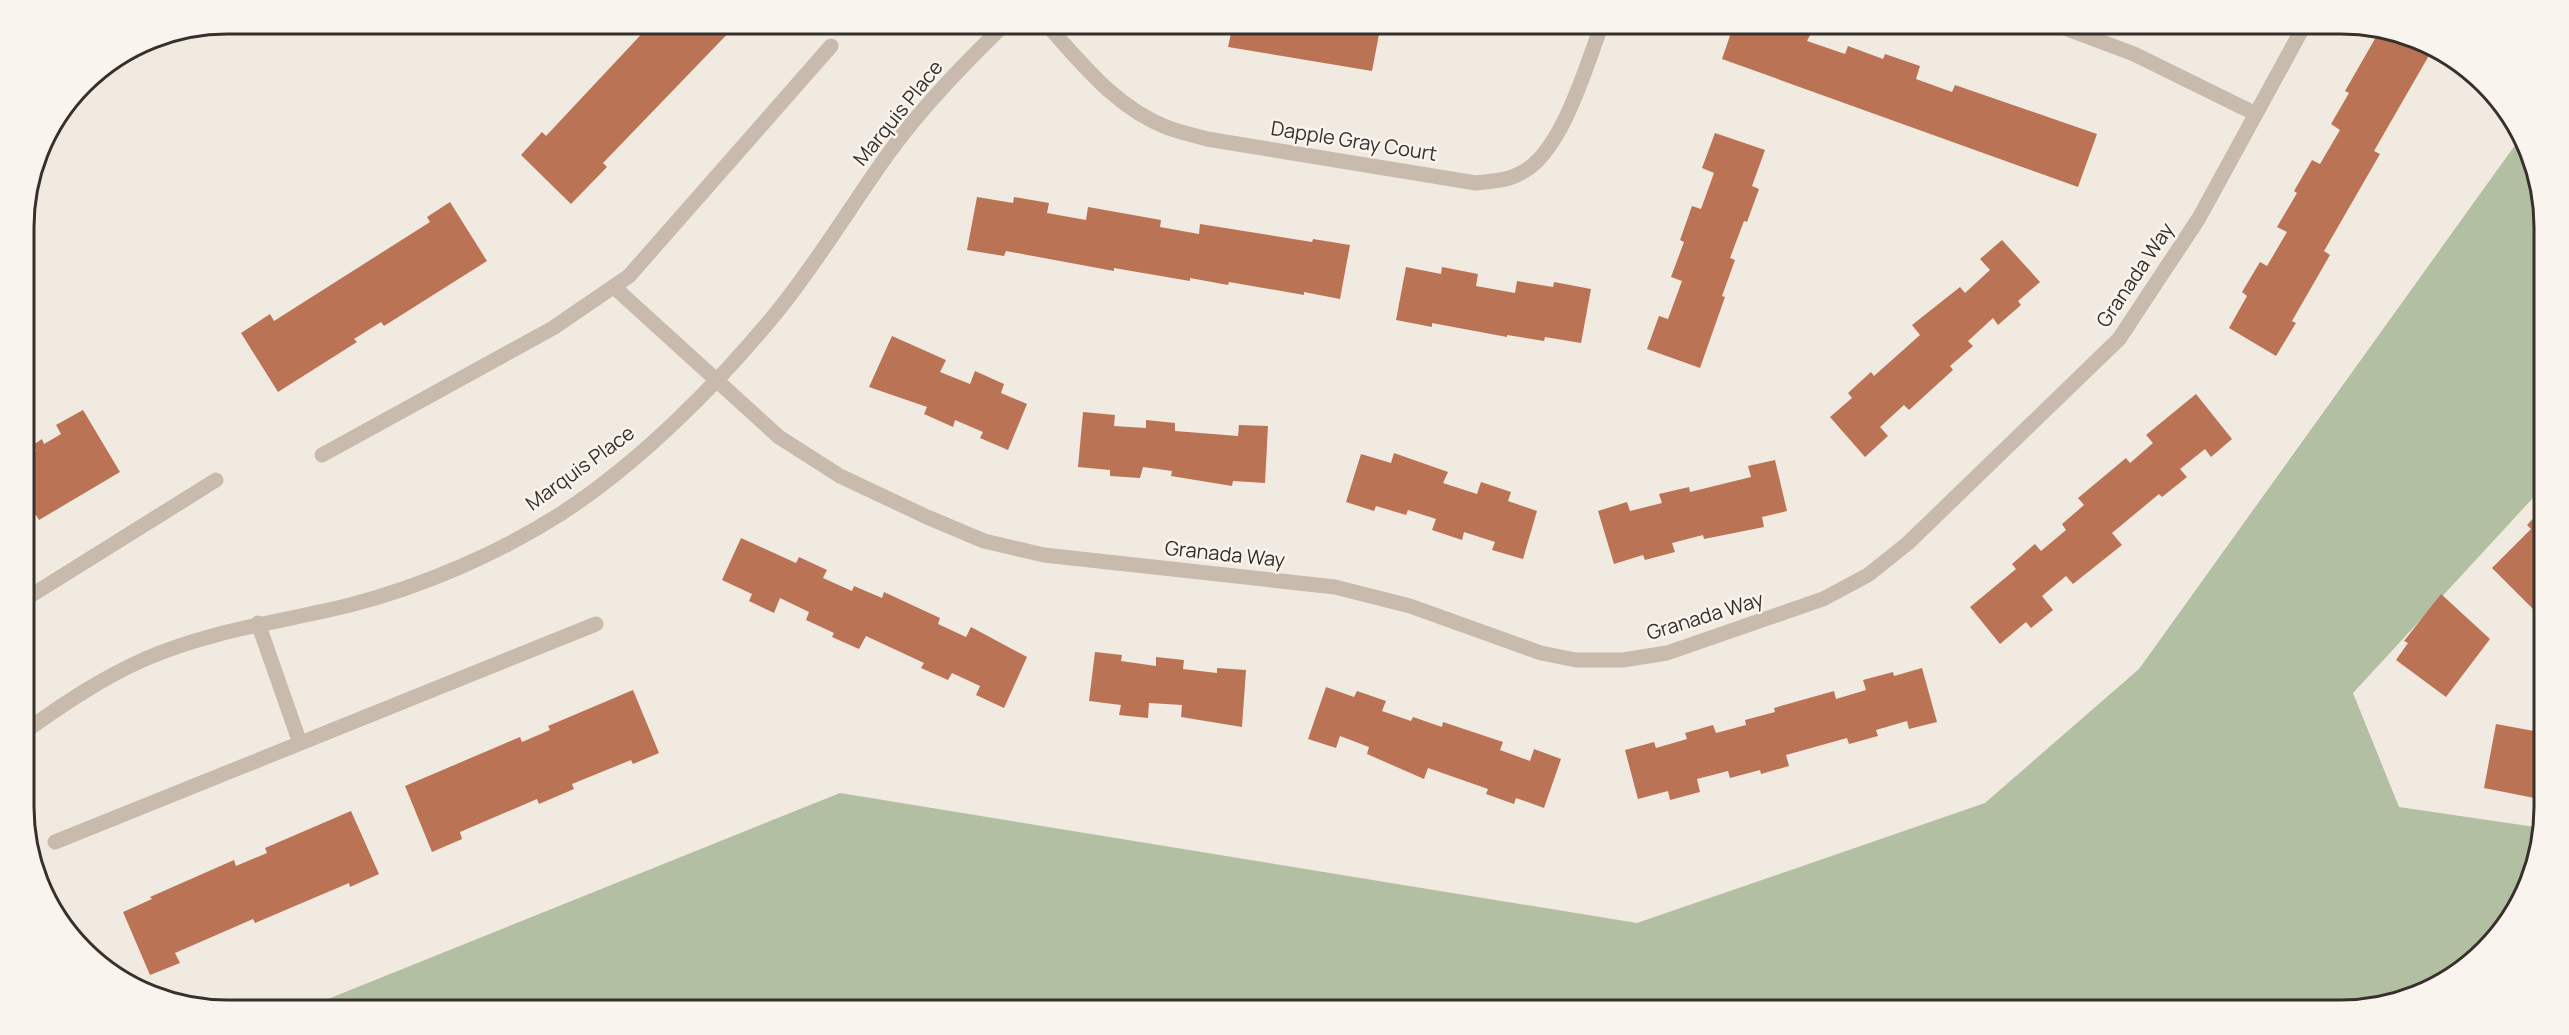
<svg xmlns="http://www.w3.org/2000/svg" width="2569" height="1035" font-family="Manrope,sans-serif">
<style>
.green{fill:#b3bfa2}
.building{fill:#ba7455}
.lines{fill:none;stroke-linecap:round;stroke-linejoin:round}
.minor{stroke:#c8bbad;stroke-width:15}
.labels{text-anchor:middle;stroke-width:5;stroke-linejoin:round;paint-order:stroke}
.street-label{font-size:20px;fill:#37302b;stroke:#f9f4ed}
.rim{fill:none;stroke:#37302b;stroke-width:3}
</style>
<rect width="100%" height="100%" fill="#f1eae0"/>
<path class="green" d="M2518,141l25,60 1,285 -191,207 46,114 143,21 -8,45 -31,58 -38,38 -58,31 -53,11h-2056l542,-218 797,130 348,-120 154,-134z"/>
<path class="building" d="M651,24h86l-134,139 4,4 -36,37 -50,-49 21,-23 4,4z
M1233,24h148l-9,47 -144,-24z
M1734,24h51l26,9 -4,8 38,13 3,-8 35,13 2,-5 35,12 -4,13 36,13 3,-7 142,49 -19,53 -356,-128z
M2380,30l27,5 21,10 -2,4 5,3 -57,99 6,3 -56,97 6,4 -38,66 4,2 -20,33 -47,-28 18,-32 -5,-4 18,-30 7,4 20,-34 -10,-5 20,-34 -3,-2 18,-31 8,4 20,-34 -9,-6 18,-31 -4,-2z
M1715,133l50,17 -13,36 7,3 -12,33 -3,-1 -14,37 5,2 -13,36 3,1 -25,71 -53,-19 12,-33 9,3 14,-38 -11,-4 13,-35 -4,-2 12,-34 9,3 13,-36 -12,-5z
M977,197l36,6 1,-6 35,6 -2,10 39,7 2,-13 73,13 -1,7 39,7 1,-10 112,18 1,-3 37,6 -10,54 -36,-7v3l-75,-13 -1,3 -38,-7v3l-76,-13v3l-108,-20 -2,5 -37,-6z
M450,202l37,59 -103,65 -3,-4 -27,17 3,3 -79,50 -37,-59 29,-19 4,7 156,-99 -3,-5z
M2002,240l38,42 -22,19 3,4 -23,20 -5,-7 -25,23 5,5 -23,20 3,4 -44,40 -5,-5 -24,22 8,9 -23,21 -35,-40 22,-19 -4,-5 23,-21 3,4 46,-41 -8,-10 48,-38 5,6 25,-23 -10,-11z
M1406,267l35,7 1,-7 36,7 -2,12 39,7 2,-12 36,6 1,-5 37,7 -10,54 -36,-6 -1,4 -37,-6v2l-75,-14v4l-36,-7z
M892,336l54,24 -6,12 30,12 5,-13 29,13 -3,9 26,11 -19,46 -28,-12 3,-6 -28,-12 -2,7 -29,-13 3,-7 -58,-20z
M2196,394l36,45 -21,18 -6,-8 -25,20 7,8 -25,20 -3,-3 -47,39 10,12 -49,39 -7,-8 -24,20 11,14 -22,18 -5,-6 -26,22 -30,-37 46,-38 -4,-5 23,-20 6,7 25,-21 -4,-6 22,-19 -6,-7 48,-40 4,5 23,-20 -7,-8z
M83,410l37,62 -81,48 -3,-5 -10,6v-64l10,-6 -3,-6 9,-6 2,5 17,-10 -5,-9z
M1083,412l32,3 -1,11 32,2v-8l29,3v8l63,5 1,-11 29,1 -3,57 -32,-2 -1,5 -61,-10 1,-5 -29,-4 -3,11 -30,-2v-6l-32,-3z
M1394,453l54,19 -5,11 34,11 4,-12 30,10 -3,9 29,10 -14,48 -31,-9 3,-8 -31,-10 -2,8 -30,-10 4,-11 -28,-9 -2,5 -30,-9 -2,5 -28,-9 15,-48 30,9z
M1775,460l12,51 -25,6 2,10 -60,12 -1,-4 -31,8 3,9 -30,8 -2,-5 -29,9 -16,-53 29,-9 3,9 32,-8 -3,-9 30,-7 1,5 61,-15 -3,-11z
M2544,507v102l-5,6 -47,-47 39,-39 -4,-4z
M741,538l55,25 3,-6 28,13 -4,8 29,13 2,-5 28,12 2,-6 56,26 -2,6 28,13 5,-10 56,30 -23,51 -28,-13 4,-9 -28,-13 -4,7 -27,-12 3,-5 -58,-27 -7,13 -27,-12 2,-4 -28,-13 3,-8 -29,-14 -6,15 -25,-12 3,-7 -30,-14z
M2441,594l49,45 -44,58 -50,-37 12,-17 -4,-2z
M1095,652l27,3 -1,6 35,5v-9l28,3 -1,9 34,4v-5l29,2 -4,57 -61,-10 1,-12 -33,-2 -1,15 -29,-3 2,-10 -32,-4z
M1922,668l15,54 -28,7 -2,-8 -31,9 2,6 -29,8 -2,-6 -61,17 3,11 -28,8 -1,-4 -30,8 -2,-7 -31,8 3,13 -30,8 -2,-9 -30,8 -13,-49 29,-8 2,6 31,-9 -2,-6 28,-8 3,8 30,-8 -1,-5 30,-8 -1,-4 60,-17 2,8 30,-9 -3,-10 30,-8 1,4z
M1326,687l28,10 3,-6 29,10 -4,10 29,10 2,-4 29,10 1,-5 60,20 -3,8 30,11 4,-12 27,10 -17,49 -28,-10 -2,6 -28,-10 2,-5 -60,-21 -4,11 -57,-25 2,-7 -29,-11 -4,12 -28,-9z
M633,690l26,63 -26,11 -2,-4 -59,24 2,5 -35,15 -2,-5 -77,33 2,7 -30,13 -27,-66 115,-49 2,5 28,-12 -2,-4z
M2496,724l49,9v67l-61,-12z
M351,811l28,63 -29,13 -1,-4 -94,40 -2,-4 -78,34 5,10 -30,12 -27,-63 29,-13 -2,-2 84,-37 2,6 31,-13 -2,-5z"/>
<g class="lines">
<path class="minor" d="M1046,24c36,39 69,83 120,103 13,5 27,8 41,12l269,44c16,-2 31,-2 45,-10 41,-20 65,-107 81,-149
M2054,24l80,30 122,60
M614,287l165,150 61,39 87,41 57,24 60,14 291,32 75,19 131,47 35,7h47l44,-7 156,-54 45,-24 40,-32 211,-204 80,-121 106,-194
M322,455l231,-127 76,-52 202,-230
M27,598l189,-118
M258,623l42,120
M27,730c38,-27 75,-52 118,-71 66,-29 136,-37 205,-54 73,-19 148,-51 212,-92 78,-51 155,-128 214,-200 41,-50 74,-106 112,-159 34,-47 75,-89 117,-130
M55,842l541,-218"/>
</g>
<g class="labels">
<g class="street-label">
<text transform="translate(898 113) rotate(-51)" y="7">Marquis Place</text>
<text transform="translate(1354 141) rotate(9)" y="7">Dapple Gray Court</text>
<text transform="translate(2135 275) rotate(-56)" y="7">Granada Way</text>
<text transform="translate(580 468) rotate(-36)" y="7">Marquis Place</text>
<text transform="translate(1225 554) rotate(6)" y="7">Granada Way</text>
<text transform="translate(1705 616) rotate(-17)" y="7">Granada Way</text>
</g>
</g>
<path d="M0 0H2569V1035H0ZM227 34H2341A193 193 0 0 1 2534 227V807A193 193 0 0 1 2341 1000H227A193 193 0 0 1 34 807V227A193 193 0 0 1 227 34Z" fill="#f9f4ed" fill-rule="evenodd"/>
<path class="rim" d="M227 34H2341A193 193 0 0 1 2534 227V807A193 193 0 0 1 2341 1000H227A193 193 0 0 1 34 807V227A193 193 0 0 1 227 34Z"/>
</svg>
